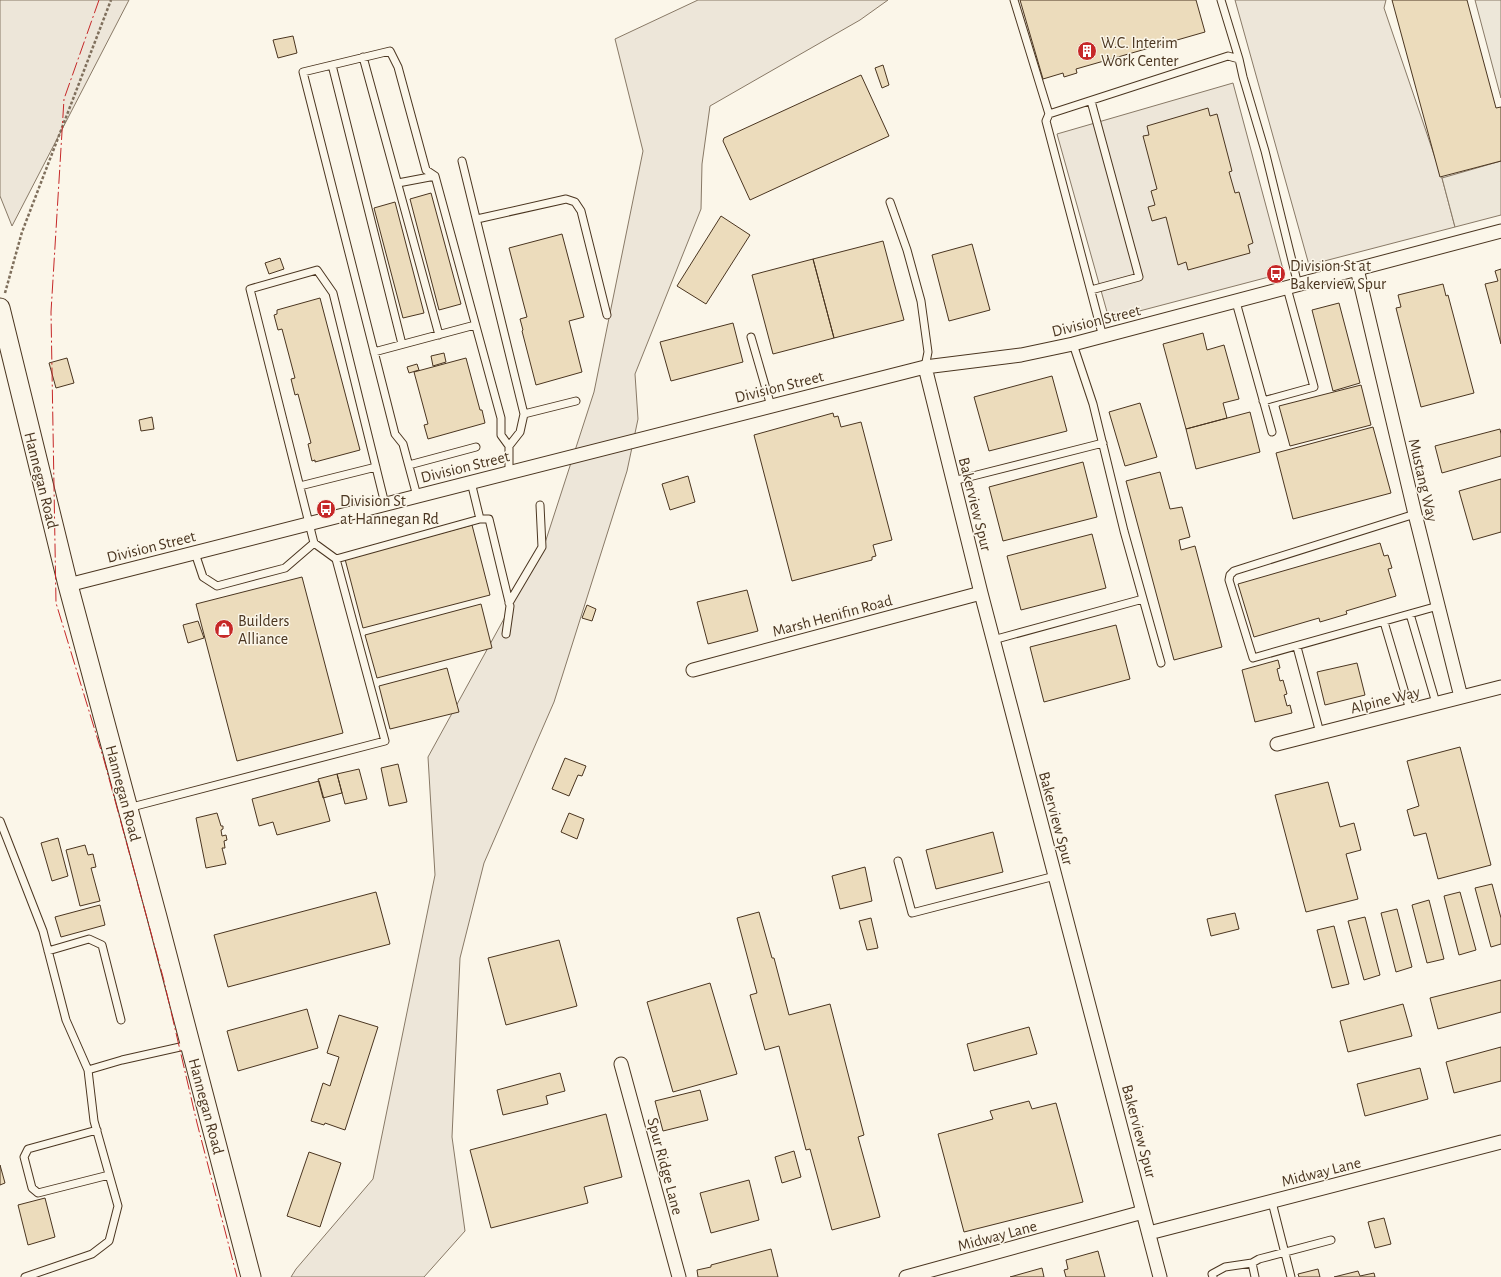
<svg xmlns="http://www.w3.org/2000/svg" width="1501" height="1277" font-family="'Alegreya Sans',sans-serif">
<style>
.green{fill:#ede6d9;stroke:#887966}
.parking{fill:#ede7d9;stroke:#887966}
.building{fill:#ecdcbc;stroke:#4a3520}
.lines{fill:none;stroke-linecap:round;stroke-linejoin:round}
.lane-casing{stroke:#4a3520;stroke-width:9}
.street-casing{stroke:#4a3520;stroke-width:15}
.secondary-casing{stroke:#4a3520;stroke-width:21}
.path{stroke:#7f6f5c;stroke-width:2.5;stroke-dasharray:3 2;stroke-linecap:butt}
.lane{stroke:#fbf6e9;stroke-width:7}
.street{stroke:#fbf6e9;stroke-width:13}
.secondary{stroke:#fbf6e9;stroke-width:19}
.power{stroke:#c62828;stroke-width:1;stroke-dasharray:14 3 2 3;stroke-linecap:butt}
.labels{text-anchor:middle;stroke-width:3;stroke-linejoin:round;paint-order:stroke}
.poi-label{font-size:16px;fill:#4a3520;stroke:#fbf6e9;text-anchor:start}
.street-label{font-size:16px;fill:#4a3520;stroke:#fbf6e9}
</style>
<rect width="100%" height="100%" fill="#fbf6e9"/>
<path class="green" d="M0,0h129l-117,226 -12,-30z
M698,0h190l-28,20 -150,86 -8,58 -1,45 -66,165 3,45 -11,52 -73,231 -70,161 -24,95 -8,179 13,94 -41,46h-133l5,-8 77,-90 62,-304 -7,-118 116,-211 50,-154 49,-241 -28,-112z
M1235,0h151l-2,8 58,170 13,49 -146,38z
M1233,83l51,190 -175,46 -52,-185z"/>
<path class="parking" d="M1475,0h26v98z
M1501,161v54l-46,12 -13,-49z"/>
<path class="building" d="M1020,0h176l9,32 -129,37 1,4 -13,4 -1,-4 -20,6z
M1392,0h75l29,108 5,-1v54l-61,16z
M293,36l4,17 -19,5 -5,-18z
M883,65l6,20 -7,3 -7,-20z
M861,75l28,61 -139,64 -27,-59 1,-3z
M1208,108l2,8 7,-2 15,57 -3,1 6,21 4,-1 14,51 -5,2 2,8 -62,17 -2,-8 -8,3 -12,-48 -14,4 -4,-14 7,-2 -4,-14 6,-2 -14,-53 6,-1 -2,-9z
M431,193l30,111 -22,6 -29,-111z
M395,202l29,111 -21,5 -29,-110z
M721,216l29,19 -44,69 -29,-18z
M562,234l22,83 -15,4 13,51 -46,13 -14,-54 1,-1 -3,-11 7,-2 -18,-69z
M883,241l21,79 -70,18 -21,-79z
M972,244l18,66 -41,11 -17,-66z
M280,258l4,11 -15,5 -4,-11z
M813,259l21,79 -61,16 -21,-79z
M1501,269v75l-16,-60 13,-3 -3,-10z
M1443,284l3,12 2,-1 26,98 -53,14 -25,-99 5,-1 -3,-12z
M320,298l40,152 -45,12v-2l-3,1 -4,-17 3,-1 -13,-49 -3,1 -4,-16 4,-1 -13,-49 -4,1 -4,-15 3,-1v-4z
M1339,303l21,80 -27,8 -21,-81z
M733,323l10,39 -72,19 -11,-39z
M1203,333l4,17 17,-5 15,54 -16,4 4,15 -41,11 -23,-85z
M444,353l2,9 -13,4 -2,-10z
M67,358l7,25 -18,5 -7,-25z
M466,358l14,52h2l3,13 -57,16 -4,-14 4,-1 -14,-52z
M417,364l2,6 -10,3 -2,-6z
M1052,376l15,55 -78,20 -15,-54z
M1361,385l10,40 -81,21 -11,-40z
M1140,403l17,54 -32,9 -16,-54z
M1250,412l10,40 -64,17 -10,-40z
M833,413l1,4 4,-1 3,11 20,-5 31,118 -19,5 3,11 -4,1v3l-80,21 -38,-146z
M152,417l2,12 -13,2 -2,-11z
M1373,427l18,66 -98,26 -17,-66z
M1500,429l1,5v22l-59,17 -7,-27z
M1083,462l14,55 -94,24 -14,-54z
M1160,472l10,37 12,-2 8,30 -11,3 2,10 14,-4 27,101 -48,13 -48,-179z
M688,476l7,26 -25,8 -8,-26z
M1501,479v53l-28,8 -14,-49z
M472,525l18,70 -127,33 -18,-69z
M1092,534l14,54 -85,22 -14,-54z
M1380,543l4,13 4,-1 4,13 -4,1 8,27 -50,15 1,3 -27,8 -1,-4 -65,19 -16,-53z
M302,577l41,156 -106,28 -41,-157z
M747,590l11,41 -50,13 -11,-42z
M481,604l11,44 -115,30 -12,-43z
M587,605l9,4 -4,12 -10,-3z
M198,621l6,17 -16,5 -5,-18z
M1116,625l14,54 -86,23 -14,-55z
M1278,660l2,8 -3,1 3,12 3,-1 4,14 -3,1 3,11 3,-1 2,8 -37,9 -13,-52z
M1357,663l8,32 -40,10 -8,-33z
M447,668l12,44 -69,17 -11,-43z
M1460,747l31,118 -53,14 -12,-46 -12,3 -7,-26 12,-4 -12,-45z
M565,758l21,8 -4,10 -4,-1 -9,21 -17,-7z
M398,764l9,38 -18,4 -8,-38z
M359,769l8,30 -22,5 -8,-30z
M337,774l5,19 -19,5 -5,-19z
M319,781l11,40 -53,14 -4,-13 -14,4 -7,-27z
M1328,782l12,45 14,-4 7,27 -15,4 12,45 -52,13 -31,-117z
M217,813l4,13h2v3l-2,1 1,6 4,-1 1,5 -3,1 1,7h-3l4,16 -20,4 -10,-50z
M569,813l15,6 -7,20 -16,-7z
M993,832l10,40 -67,17 -10,-39z
M58,838l10,38 -16,5 -11,-38z
M85,845l3,10 5,-1 3,13 -5,1 9,33 -20,5 -14,-56z
M865,867l7,34 -32,8 -8,-33z
M1492,884l9,34v26l-10,3 -16,-59z
M376,892l14,52 -162,43 -14,-52z
M1460,892l16,58 -17,5 -15,-59z
M1429,900l15,59 -17,4 -15,-58z
M100,905l5,20 -44,12 -6,-20z
M1397,909l15,58 -16,5 -15,-59z
M759,912l13,46h2l15,57 41,-11 34,131 -6,2 22,80 -48,13 -22,-81 -4,1 -27,-104 -14,4 -15,-55 7,-2 -20,-75z
M1235,913l4,16 -28,7 -4,-17z
M1365,917l15,58 -16,5 -16,-59z
M871,918l7,30 -11,2 -8,-29z
M1334,926l15,58 -17,4 -15,-58z
M559,940l18,66 -71,19 -18,-67z
M1501,980v32l-63,17 -8,-31z
M710,983l27,91 -64,18 -26,-90z
M1403,1004l9,32 -64,16 -8,-31z
M307,1009l11,39 -80,23 -11,-40z
M339,1015l39,12 -33,103 -20,-7 -1,2 -13,-4 12,-38 7,3 9,-29 -12,-4z
M1029,1027l8,27 -63,17 -7,-27z
M1501,1047v34l-47,12 -8,-31z
M1420,1068l8,31 -63,17 -8,-32z
M560,1073l5,18 -19,5 2,8 -45,11 -6,-25z
M700,1090l8,30 -45,11 -8,-30z
M1029,1101l3,8 24,-6 27,99 -119,30 -26,-98 55,-15 -3,-8z
M606,1114l16,63 -38,10 4,16 -97,25 -21,-78z
M794,1151l7,26 -19,6 -7,-26z
M309,1152l32,11 -21,64 -33,-11z
M0,1165l5,18 -5,2z
M749,1180l10,40 -48,13 -11,-40z
M45,1198l10,39 -27,8 -10,-40z
M1384,1218l7,26 -16,4 -7,-26z
M771,1249l7,28h-80l-1,-7 14,-3v-2z
M1098,1251l7,26h-39l-2,-7 4,-1 -2,-9z
M1042,1268l2,9h-34z
M1318,1269l2,8h-21l-1,-3z
M1358,1271l2,5 14,-3 1,4h-41z"/>
<g class="lines">
<defs>
<path id="lane" d="M1014,0l35,114
M1221,0l18,59
M363,57l76,278
M332,65l70,279
M462,161l62,253 -4,18 -11,14v27
M398,183l37,-7
M890,202l17,48 14,51 7,51 -3,15
M477,219l89,-20 9,3 6,9 26,104
M1091,290l48,-13 -48,-176
M1236,302l36,130
M751,337l20,69
M1103,337l-57,-216 3,-7 179,-58 11,3 4,18 22,74 33,134
M1073,344l20,60 31,127 37,132
M374,352l101,-27
M1263,401l51,-14 -27,-99
M524,414l52,-13
M409,465l67,-18
M953,481l150,-38
M471,482l9,37
M300,486l76,-19
M417,496l-14,-52 -8,-10 -92,-362 87,-21 8,16 28,103 9,6 66,242v17l8,11
M1415,514l-181,57 -4,4 -1,5 24,78 185,-52
M195,553l8,24 14,9 68,-18 29,-25
M336,559l-22,-16 -64,-254 67,-19 16,23 52,211
M509,603l33,-56 -2,-42
M1410,614l26,89
M1384,622l26,88
M993,640l150,-41
M1297,647l23,86
M128,808l257,-67 -49,-182 144,-40h9l21,87 -4,28
M0,821l43,110 23,89 22,50
M898,861l14,52 143,-37
M48,951l41,-12 13,6 19,75
M97,1130l-69,19 -4,8 8,31 6,5 71,-18
M1272,1202l19,75
M1252,1263l3,14
M25,1277l67,-23 17,-13 9,-35 -24,-85 -6,-51 34,-10 67,-15
M1213,1277l-1,-3 13,-7 27,-4 7,-4 72,-19"/>
<path id="street" d="M1357,269l58,245 46,183
M925,367l56,226 179,684
M68,585l857,-218 96,-12 52,-11 428,-113
M693,670l288,-77
M1277,744l224,-57
M621,1064l58,213
M1149,1233l352,-91
M906,1277l237,-65"/>
<path id="secondary" d="M0,308l68,277 89,332 94,360"/>
</defs>
<use href="#lane" class="lane-casing"/>
<use href="#street" class="street-casing"/>
<use href="#secondary" class="secondary-casing"/>
<path class="path" d="M5,293l17,-61 89,-232"/>
<use href="#lane" class="lane"/>
<use href="#street" class="street"/>
<use href="#secondary" class="secondary"/>
<path class="power" d="M99,0l-35,99 -13,213 5,291 48,157 59,217 34,146 40,154"/>
</g>
<defs>
<symbol id="building-disc" viewBox="-11 -11 22 22"><circle r="9.5" fill="#c62828" stroke="#fbf6e9"/><path d="M-4-6H4V6H1V3H-1V6H-4ZM-2.5-4.3h1.7v1.8h-1.7ZM.8-4.3h1.7v1.8H.8ZM-2.5-1h1.7V.8h-1.7ZM.8-1h1.7V.8H.8Z" fill="#fff"/></symbol>
<symbol id="bus-disc" viewBox="-11 -11 22 22"><circle r="9.5" fill="#c62828" stroke="#fbf6e9"/><path d="M-5-6H5V4H4V6H2V4H-2V6H-4V4H-5ZM-3.5-4V0h7V-4ZM-3.5 1.2v1.5H-2V1.2ZM2 1.2v1.5H3.5V1.2Z" fill="#fff"/></symbol>
<symbol id="shop-disc" viewBox="-11 -11 22 22"><circle r="9.5" fill="#c62828" stroke="#fbf6e9"/><path d="M-5-2.5h2.3a2.7 3.5 0 0 1 5.4 0H5L5.5 6h-11ZM-1.5-2.5h3a1.5 2.3 0 0 0-3 0Z" fill="#fff"/></symbol>
</defs>
<g fill-rule="evenodd">
<use href="#building-disc" x="1076" y="40" width="22" height="22"/>
<use href="#bus-disc" x="1265" y="263" width="22" height="22"/>
<use href="#bus-disc" x="315" y="498" width="22" height="22"/>
<use href="#shop-disc" x="213" y="618" width="22" height="22"/>
</g>
<g class="labels">
<g class="poi-label">
<text x="1101" y="48">W.C. Interim<tspan x="1101" dy="18">Work Center</tspan></text>
<text x="1290" y="271">Division St at<tspan x="1290" dy="18">Bakerview Spur</tspan></text>
<text x="340" y="506">Division St<tspan x="340" dy="18">at Hannegan Rd</tspan></text>
<text x="238" y="626">Builders<tspan x="238" dy="18">Alliance</tspan></text>
</g>
<g class="street-label">
<text transform="translate(1096 320) rotate(-14)" y="6">Division Street</text>
<text transform="translate(779 386) rotate(-14)" y="6">Division Street</text>
<text transform="translate(465 466) rotate(-14)" y="6">Division Street</text>
<text transform="translate(42 480) rotate(76)" y="6">Hannegan Road</text>
<text transform="translate(1424 480) rotate(77)" y="6">Mustang Way</text>
<text transform="translate(976 504) rotate(76)" y="6">Bakerview Spur</text>
<text transform="translate(151 546) rotate(-14)" y="6">Division Street</text>
<text transform="translate(832 615) rotate(-15)" y="6">Marsh Henifin Road</text>
<text transform="translate(1385 699) rotate(-14)" y="6">Alpine Way</text>
<text transform="translate(124 793) rotate(75)" y="6">Hannegan Road</text>
<text transform="translate(1057 818) rotate(75)" y="6">Bakerview Spur</text>
<text transform="translate(207 1106) rotate(75)" y="6">Hannegan Road</text>
<text transform="translate(1140 1131) rotate(75)" y="6">Bakerview Spur</text>
<text transform="translate(666 1166) rotate(75)" y="6">Spur Ridge Lane</text>
<text transform="translate(1321 1171) rotate(-14)" y="6">Midway Lane</text>
<text transform="translate(997 1235) rotate(-15)" y="6">Midway Lane</text>
</g>
</g>
</svg>
